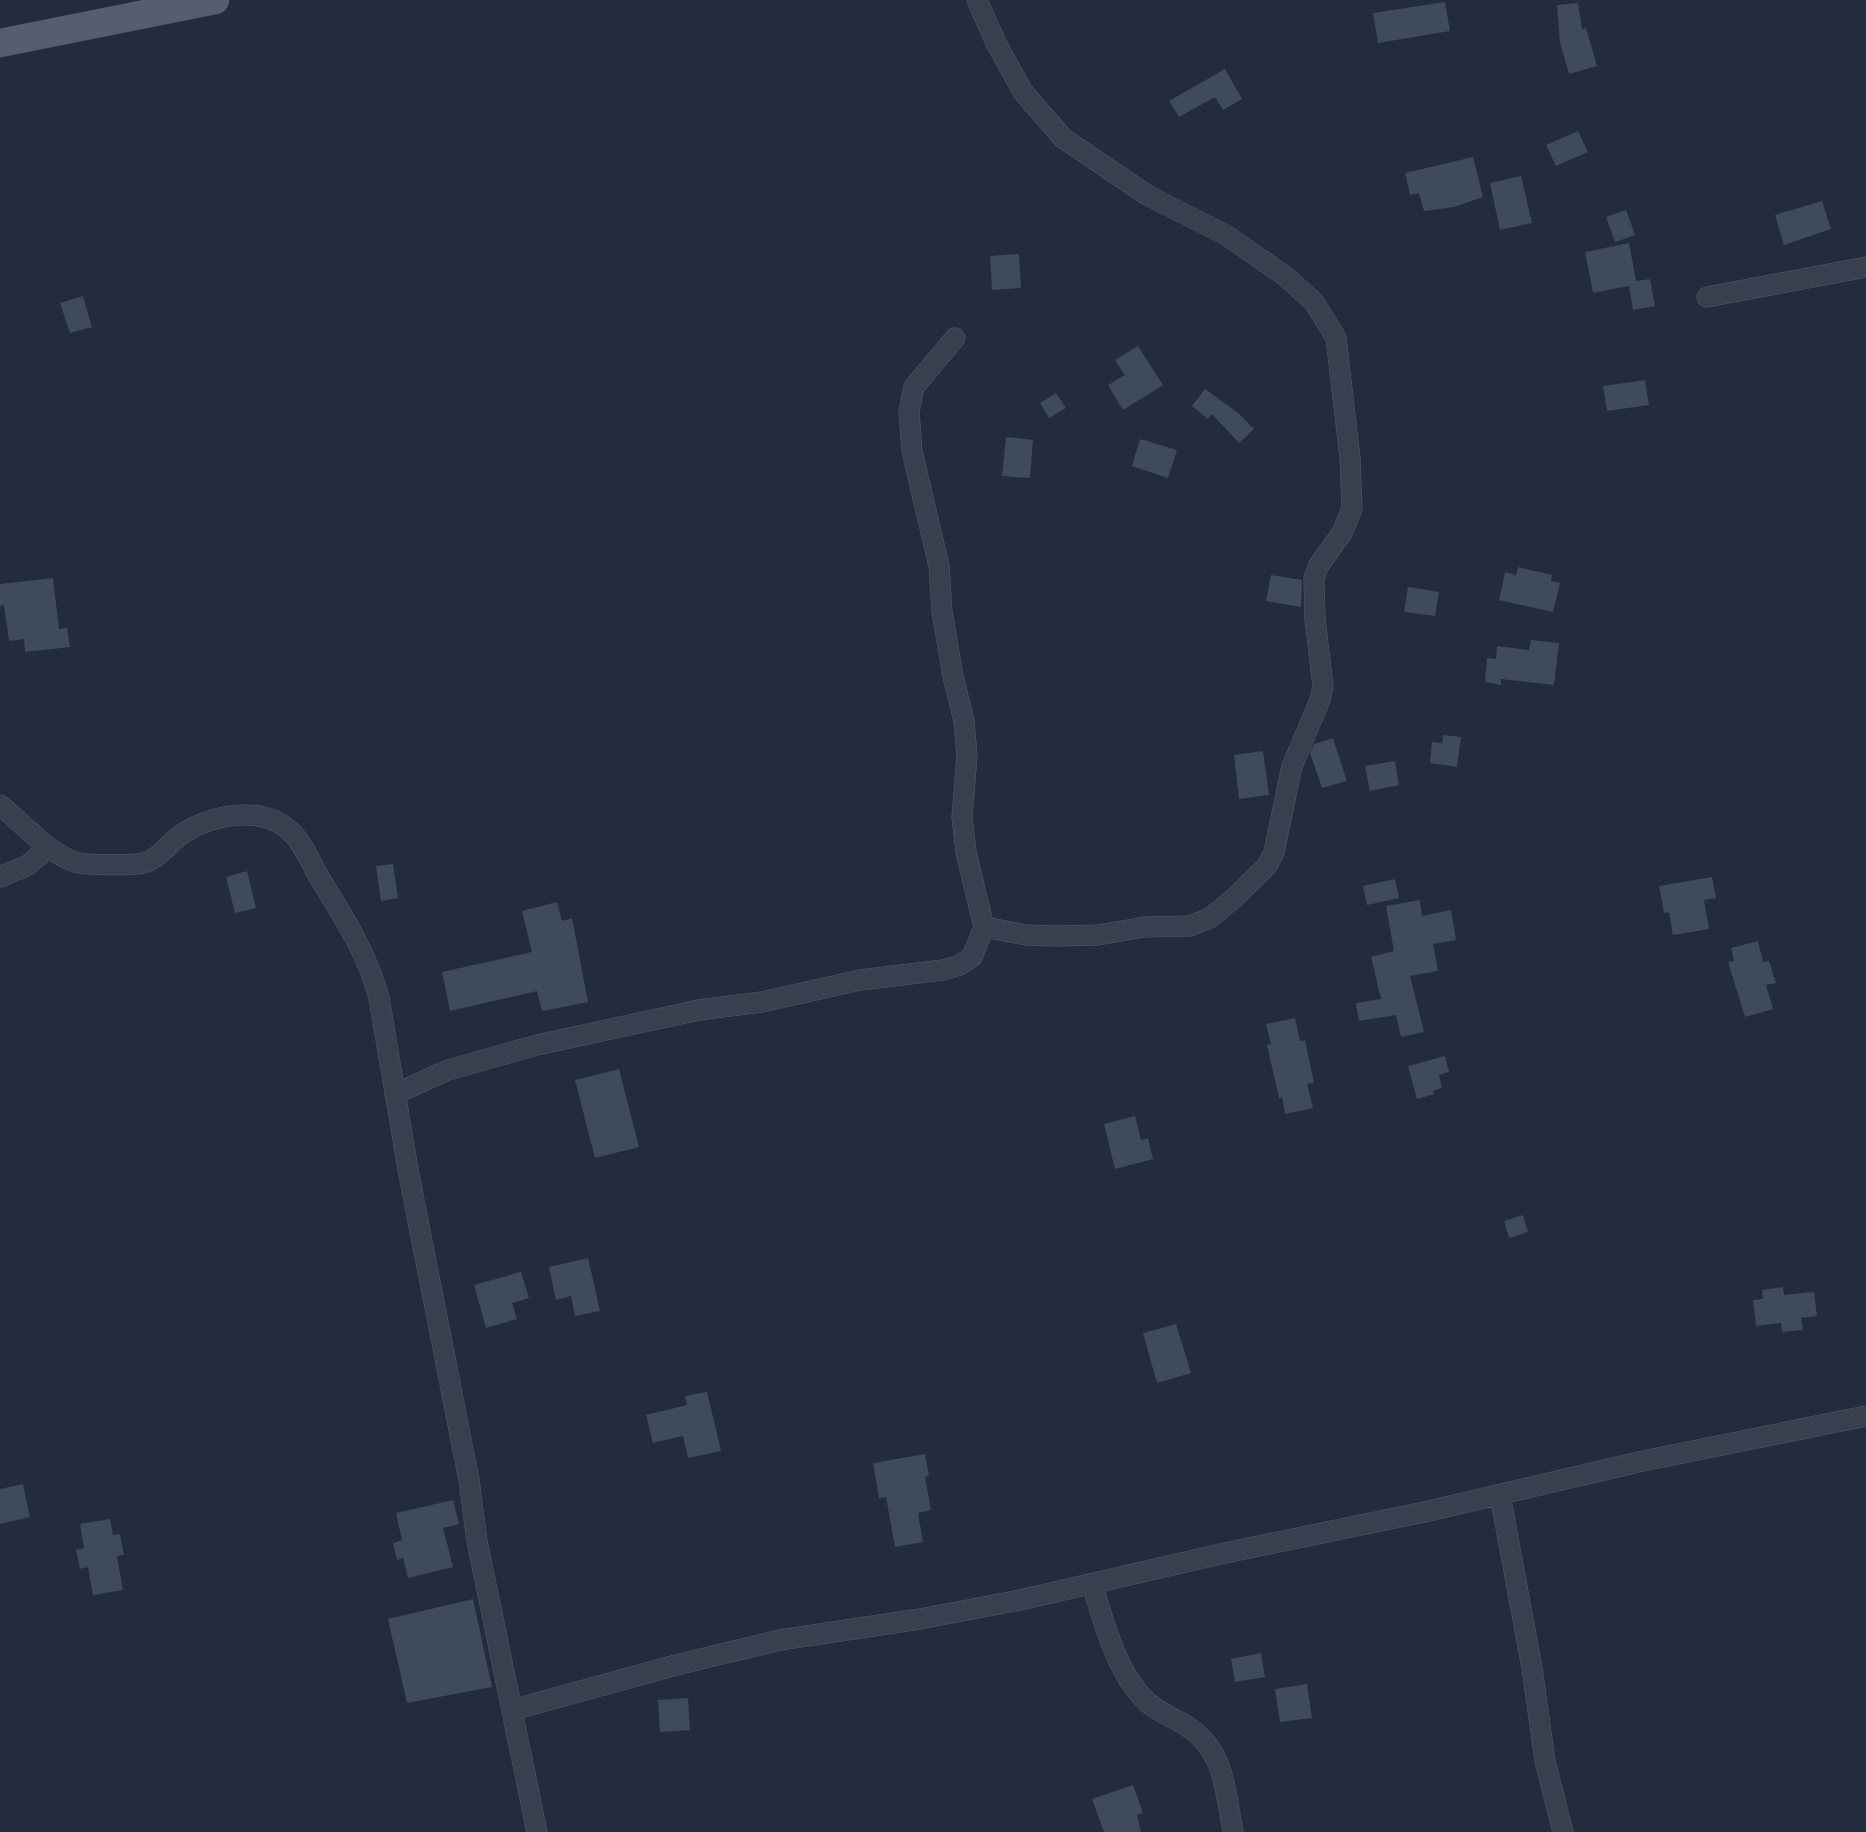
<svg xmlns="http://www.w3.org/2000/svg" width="1866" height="1832" font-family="'IBM Plex Sans',sans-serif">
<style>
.building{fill:#3f4a5d}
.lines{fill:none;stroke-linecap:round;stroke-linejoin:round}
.street-casing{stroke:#535a69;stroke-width:21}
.primary-casing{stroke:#414857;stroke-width:29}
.street{stroke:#383f4e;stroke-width:20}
.primary{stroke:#565d6e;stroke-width:28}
</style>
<rect width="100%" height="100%" fill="#232c3e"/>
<path class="building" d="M1445,2l5,29 -72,12 -5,-30z
M1578,3l4,26 4,-1 11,38 -28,8 -9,-31 -3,-38z
M1225,69l17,30 -19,11 -8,-13 -36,20 -10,-16z
M1578,131l10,21 -32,14 -10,-21z
M1473,157l10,40 -29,10 -30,4 -5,-18 -9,2 -5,-22z
M1521,176l11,47 -32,7 -10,-47z
M1822,201l9,28 -47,16 -9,-30z
M1626,210l9,25 -20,7 -9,-25z
M1629,243l7,38 14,-2 5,27 -22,4 -4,-24 -36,7 -8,-41z
M1019,254l2,34 -29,2 -2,-34z
M83,296l9,31 -22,6 -10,-30z
M1138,346l25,39 -40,25 -15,-25 17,-10 -10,-15z
M1645,380l4,25 -42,6 -4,-25z
M1205,389l33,24 16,16 -15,14 -27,-29 -4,5 -16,-13z
M1056,393l10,15 -17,10 -9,-15z
M1006,437l27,3 -3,38 -28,-2z
M1140,439l37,11 -9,28 -36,-12z
M1518,567l34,8 -1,6 9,2 -7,29 -54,-12 6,-28 11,3z
M1271,575l31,5 -1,27 -35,-6z
M53,578l6,51 8,-1 3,19 -45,5 -1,-13 -15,2 -5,-36 -4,1v-22z
M1408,587l31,5 -4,24 -31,-4z
M1531,640l28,3 -5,42 -53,-6v6l-16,-3 2,-24 9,1 1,-13 32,4z
M1443,735l18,2 -4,30 -27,-4 2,-21 10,1z
M1333,738l14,43 -25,7 -12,-35 4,-9z
M1263,751l6,44 -30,4 -5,-44z
M1395,761l4,24 -29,6 -5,-25z
M393,864l5,34 -17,3 -5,-35z
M247,871l9,37 -21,5 -9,-36z
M1712,877l4,21 -12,2 5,29 -36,6 -4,-23 -5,1 -5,-27z
M1395,879l4,19 -32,7 -4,-19z
M1420,900l2,16 29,-6 5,30 -23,4 5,27 -28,5 14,56 -23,5 -5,-22 -37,6 -3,-18 25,-4 -10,-42 23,-6 -8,-45z
M557,902l5,19 10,-3 16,84 -46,9 -5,-20 -87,20 -8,-39 90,-20 -10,-41z
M1758,941l5,21 6,-1 7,22 -10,2 7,24 -28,8 -17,-55 6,-1 -3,-13z
M1295,1018l5,23 5,-1 9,43 -7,1 6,24 -28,6 -3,-17 -3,1 -12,-53 4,-1 -5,-20z
M1445,1056l4,16 -10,3 3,13 -9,3 1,3 -17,5 -9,-33z
M619,1069l20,78 -44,11 -20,-78z
M1135,1116l6,24 7,-2 5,21 -38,10 -11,-45z
M1523,1215l5,17 -19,6 -5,-17z
M588,1258l12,53 -25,5 -4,-20 -15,4 -7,-33z
M521,1272l8,26 -17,5 5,16 -31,9 -12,-43z
M1783,1287l1,8 30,-3 3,24 -16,2 2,12 -21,2 -1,-9 -25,3 -3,-26 10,-1 -1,-9z
M1176,1324l15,49 -34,10 -14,-50z
M707,1392l14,59 -33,7 -5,-22 -30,7 -7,-28 41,-10 -2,-9z
M925,1454l4,22 -4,1 6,33 -13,3 5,29 -28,5 -9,-50 -7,1 -6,-35z
M23,1484l7,33 -30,7v-35z
M453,1500l6,24 -16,4 10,39 -45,11 -5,-20 -6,2 -4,-17 9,-3 -6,-27z
M110,1519l3,16 7,-1 4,21 -7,1 6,34 -30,5 -5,-28 -8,2 -4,-19 8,-2 -4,-24z
M473,1599l19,88 -85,16 -19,-84z
M1261,1653l4,24 -30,5 -4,-23z
M1307,1684l5,34 -32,4 -5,-33z
M688,1698l2,32 -30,2 -2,-32z
M1133,1785l10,28 -6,2 4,17h-37l-12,-33z"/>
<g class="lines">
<defs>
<path id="street" d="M977,0l19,43 27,49 40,46 84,57 79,40 59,41 29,26 22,36 14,120 2,51 -10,24 -23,32 -5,13 1,41 8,67 -3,14 -28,66 -18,86 -7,14 -34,33 -23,19 -20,8 -45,1 -47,8 -41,1 -31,-1 -42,-8
M1707,297l159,-30
M0,805c24,19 45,46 75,57 10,3 56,4 68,1 18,-5 27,-22 42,-31 30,-18 79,-27 106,0 12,11 20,31 28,45 24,39 48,76 60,121l30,177 60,305 8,61 60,291
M0,877l28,-12 20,-17
M395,1094l53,-24 89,-25 162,-35 63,-8 98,-22 83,-10 17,-5 12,-8 12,-30 -18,-75 -4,-35 5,-61 -3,-35 -11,-45 -11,-64 -3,-46 -27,-115 -3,-39 5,-25 41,-49
M1500,1495l32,173 13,93 18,71
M1092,1584c12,38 23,84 51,114 12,13 27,18 42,27 40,24 40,65 48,107
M512,1710l164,-45 104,-25 140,-21 100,-19 205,-47 204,-42 214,-50 223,-45"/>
<path id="primary" d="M0,43l215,-43"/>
</defs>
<use href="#street" class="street-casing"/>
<use href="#primary" class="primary-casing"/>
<use href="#street" class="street"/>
<use href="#primary" class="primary"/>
</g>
</svg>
